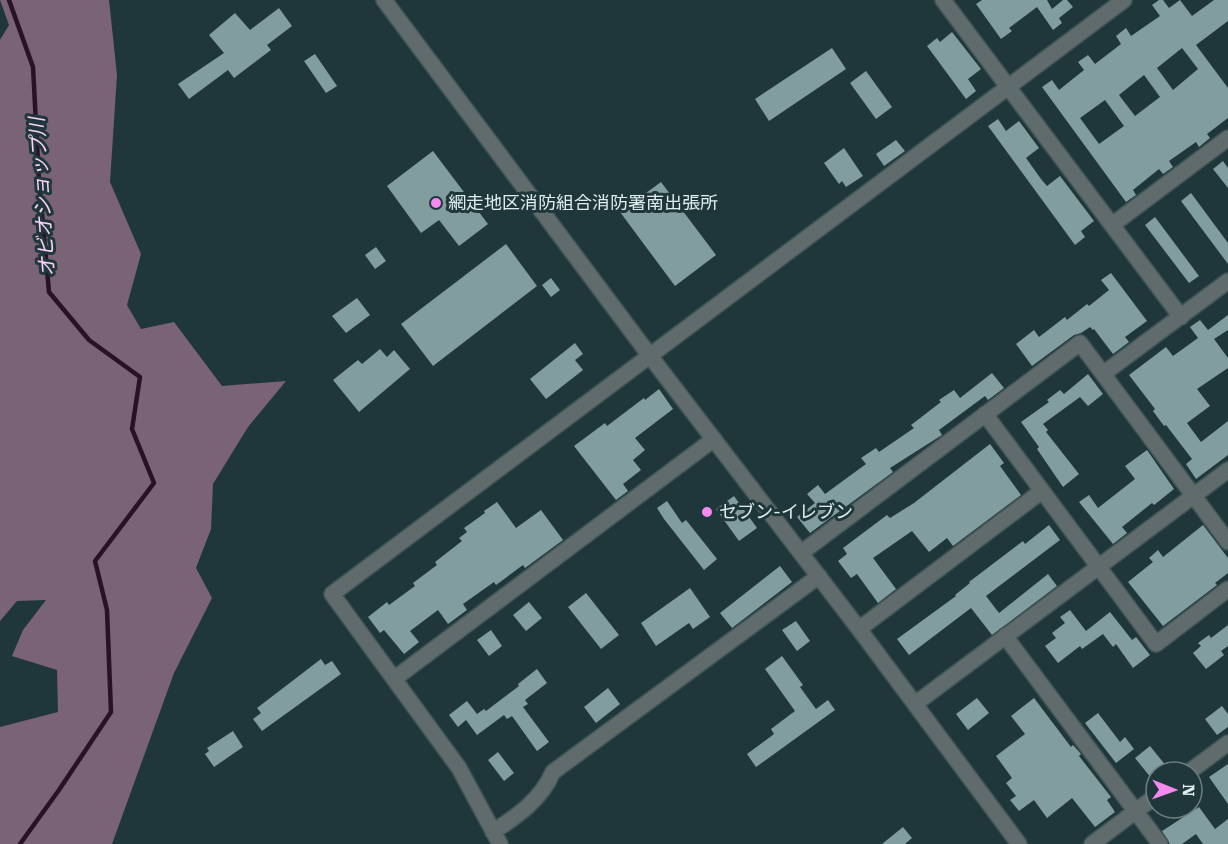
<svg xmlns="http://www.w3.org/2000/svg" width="1228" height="844" font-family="'Roboto Serif','Noto Sans JP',serif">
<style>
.forest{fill:#7a6277}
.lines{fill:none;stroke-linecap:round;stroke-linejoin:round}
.stream{stroke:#271325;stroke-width:4.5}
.building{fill:#829d9f;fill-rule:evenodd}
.minor-casing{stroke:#3e5457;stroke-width:18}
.minor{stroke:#606b6c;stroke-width:15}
.poi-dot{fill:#f589ee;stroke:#1f373a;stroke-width:2}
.labels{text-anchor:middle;stroke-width:6;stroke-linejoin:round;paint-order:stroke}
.poi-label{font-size:18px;fill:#dfedee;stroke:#1f373a;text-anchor:start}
.water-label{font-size:20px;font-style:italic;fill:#fed0fa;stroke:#1f373a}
</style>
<rect width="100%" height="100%" fill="#1f373a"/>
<path class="forest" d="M0,0h109l8,75 -7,107 31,72 -14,51 14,24 33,-7 48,64 64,-5 -38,46 -35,57 -2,45 -15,39 16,30 -38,75 -62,171h-112v-117l58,-15 -1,-42 -45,-14 11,-26 23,-30 -29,1 -17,20v-581l9,-15z"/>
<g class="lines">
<path class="stream" d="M9,0l24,67 6,114 10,111 40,48 51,37 -8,52 22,54 -59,78 12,49 4,102 -52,78 -39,54"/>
</g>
<path class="building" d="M982,0h65l5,9 11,-9h4l6,7 -14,11 3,5 -9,7 -16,-23 -28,21 3,3 -11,8 -25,-35z
M1159,0h4l6,8 11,-8 12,16 22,-16h14v21l-32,24 32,43v30l-21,16 3,4 -11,9 -3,-5 -27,19 4,6 -10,7 -4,-5 -26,21 3,5 -10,7 -84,-115 10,-7 7,10 25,-20 -6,-8 10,-7 7,9 26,-20 -5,-8 10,-8 5,8 29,-20 -8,-11zM1182,48l16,21 -25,21 -16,-22zM1144,75l16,22 -25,19 -16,-21zM1105,100l19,26 -25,18 -19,-26z
M279,8l13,18 -25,19 4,5 -37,28 -6,-8 -39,29 -11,-15 46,-31 -15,-18 26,-22 15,17z
M952,32l29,37 -13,10 8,12 -10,8 -39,-53 10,-8 3,4z
M832,48l14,21 -77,52 -14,-22z
M315,54l22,32 -11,7 -22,-32z
M866,71l26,36 -16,12 -26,-36z
M998,119l8,12 13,-10 20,27 -13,10 15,21 6,7 13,-10 34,45 -13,10 4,6 -10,8 -87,-119z
M896,140l9,11 -21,15 -8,-12z
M844,148l19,28 -17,11 -4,-6 -3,3 -15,-21z
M433,151l55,73 -29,22 -20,-26 -18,13 -34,-47z
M1223,161l5,7v20l-15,-19z
M661,182l55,73 -41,31 -55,-74z
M1191,193l37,50v21l-47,-63z
M1155,217l44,59 -10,7 -44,-58z
M506,244l31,42 -104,80 -32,-42z
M376,247l10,14 -11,8 -10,-14z
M1111,273l36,48 -22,16 4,5 -16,12 -19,-25 -1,1 -3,-3 -9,6 -7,2 -42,31 -16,-22 18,-14 5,7 26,-20 2,3 20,-16 2,2 20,-16 -8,-10z
M551,278l9,12 -9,7 -9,-12z
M357,298l13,17 -24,18 -14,-17z
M1228,315v15l-14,9 14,19v10l-31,21 13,17 -23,17 14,19 27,-21v34l-32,24 -10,-15 6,-5 -26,-34 -2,1 -11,-15 2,-2 -26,-34 37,-28 7,9 25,-18 -8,-11 10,-7 8,10z
M575,343l8,11 -8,6 8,10 -37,29 -16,-20z
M380,349l7,8 7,-7 16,19 -51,43 -26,-32 25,-20 4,4z
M992,373l12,15 -16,12 -3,-4 -46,34 3,5 -52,33 3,4 -83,61 -13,-16 18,-14 -8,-9 11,-9 7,9 41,-30 -5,-6 15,-10 3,4 35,-24 -3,-3 30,-23 -2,-2 15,-10 6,8z
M1088,374l15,20 -15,12 -8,-9 -37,27 5,6 -2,2 33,42 -16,13 -26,-38 2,-2 -18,-25 28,-20 -2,-2 13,-10 4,4z
M659,389l14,20 -38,29 10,12 -12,10 8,10 -18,14 5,7 -12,9 -42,-54 31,-23 2,3 37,-28 1,2z
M990,444l14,19 -4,3 21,29 -68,51 -6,-8 -18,14 -17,-21 -39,27 23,31 -18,14 -21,-29 -6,4 -13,-17 9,-7 -4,-6 44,-33 3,3 24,-15z
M1147,450l27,39 -20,16 -2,-2 -30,24 5,6 -14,11 -34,-42 10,-7 9,13 37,-29 -10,-13z
M734,496l23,32 -18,13 -23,-32z
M667,501l15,22 4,-3 31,39 -13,11 -40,-51 -7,-11z
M497,502l19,26 25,-18 22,30 -38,28 -2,-3 -27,20 -2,-3 -31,22 4,6 -19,14 -10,-14 -28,21 9,11 -15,12 -20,-24 -4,3 -12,-16 19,-15 2,3 26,-19 -2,-3 24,-18 -2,-3 27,-21 -3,-3 8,-6 -3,-4 21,-15 -1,-2z
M1049,525l11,15 -74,56 13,17 49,-39 9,12 -65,49 -21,-27 -62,47 -12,-16 59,-43 -1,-1 15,-12 -1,-1 54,-41 2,3z
M1203,525l25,33v15l-13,10 2,2 -54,41 -35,-44 25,-20 -4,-4 9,-8 5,7z
M780,566l12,16 -60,46 -12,-15z
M690,588l20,29 -17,12 -4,-6 -33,23 -15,-23z
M586,593l33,42 -18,14 -33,-42z
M529,602l13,16 -16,13 -13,-16z
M1070,610l16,21 24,-19 22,28 4,-3 14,18 -17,13 -17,-24 -3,3 -10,-13 -21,15 -2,-3 -22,17 -13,-17 11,-8 -4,-5 13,-10 -5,-6z
M796,621l14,20 -13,10 -15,-21z
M1228,625v21l-7,5 3,4 -18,14 -13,-16 8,-7 -3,-3 11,-8 2,3z
M491,630l11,16 -13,10 -12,-16z
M782,656l21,29 -3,2 16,22 12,-9 7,10 -79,57 -9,-13 27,-20 -3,-5 24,-18 -30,-42z
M321,659l4,6 7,-4 9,13 -79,57 -9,-12 8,-6 -4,-5z
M537,669l10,14 -22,17 3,4 -5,3 26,35 -12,9 -25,-35 -5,3 -3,-4 -27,20 -11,-15 -8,7 -9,-12 18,-14 10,13 7,-5 2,2 33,-25 -1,-2z
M608,688l12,16 -24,19 -12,-16z
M977,698l12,15 -21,17 -12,-16z
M1034,698l37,49 2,-2 8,9 -2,2 32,41 -4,3 8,12 -20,15 -23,-29 -25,20 -13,-18 -15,11 -9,-11 6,-4 -10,-13 6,-5 -16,-22 29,-22 -14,-18z
M1222,706l6,8v13l-11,8 -12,-16z
M1098,713l22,29 5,-5 9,12 -18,14 -31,-40z
M233,731l10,16 -29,20 -9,-13 4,-3 -2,-3z
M1150,746l21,26h-15v12l-21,-26z
M498,752l16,21 -10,8 -16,-21z
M1228,764v40l-19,-27z
M1199,807l16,22 13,-10v25h-25l-7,-10 -14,10h-12l-8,-13z
M903,827l9,11 -7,6h-23z"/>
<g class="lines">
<defs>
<path id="minor" d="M384,0l266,356 209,273 160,215
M943,0l238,317
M1112,225l116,-87
M1103,374l125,-93
M985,414l171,230 72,-55
M801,553l279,-210 148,199
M859,629l183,-138
M1005,636l155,208
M394,679l320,-240
M915,704l313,-234
M1189,772l39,-29
M493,832c24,-16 48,-32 60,-60l266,-196
M500,844l-41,-76 -127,-174 792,-594
M1092,844l64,-48"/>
</defs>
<use href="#minor" class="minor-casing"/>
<use href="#minor" class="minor"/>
</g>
<g class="poi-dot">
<circle cx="436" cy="203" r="6"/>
<circle cx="707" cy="512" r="6"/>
</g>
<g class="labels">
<g class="poi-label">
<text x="448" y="209">網走地区消防組合消防署南出張所</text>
<text x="719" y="518">セブン-イレブン</text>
</g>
<g class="water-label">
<text transform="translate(42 197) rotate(-94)" y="7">オビオショップ川</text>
</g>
</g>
<g transform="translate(1174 790) rotate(91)"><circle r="28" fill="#1f373a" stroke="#6c8082" stroke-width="1.5"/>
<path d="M0-4.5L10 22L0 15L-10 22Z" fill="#f589ee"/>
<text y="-9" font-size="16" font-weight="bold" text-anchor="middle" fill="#dfedee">N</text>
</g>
</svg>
